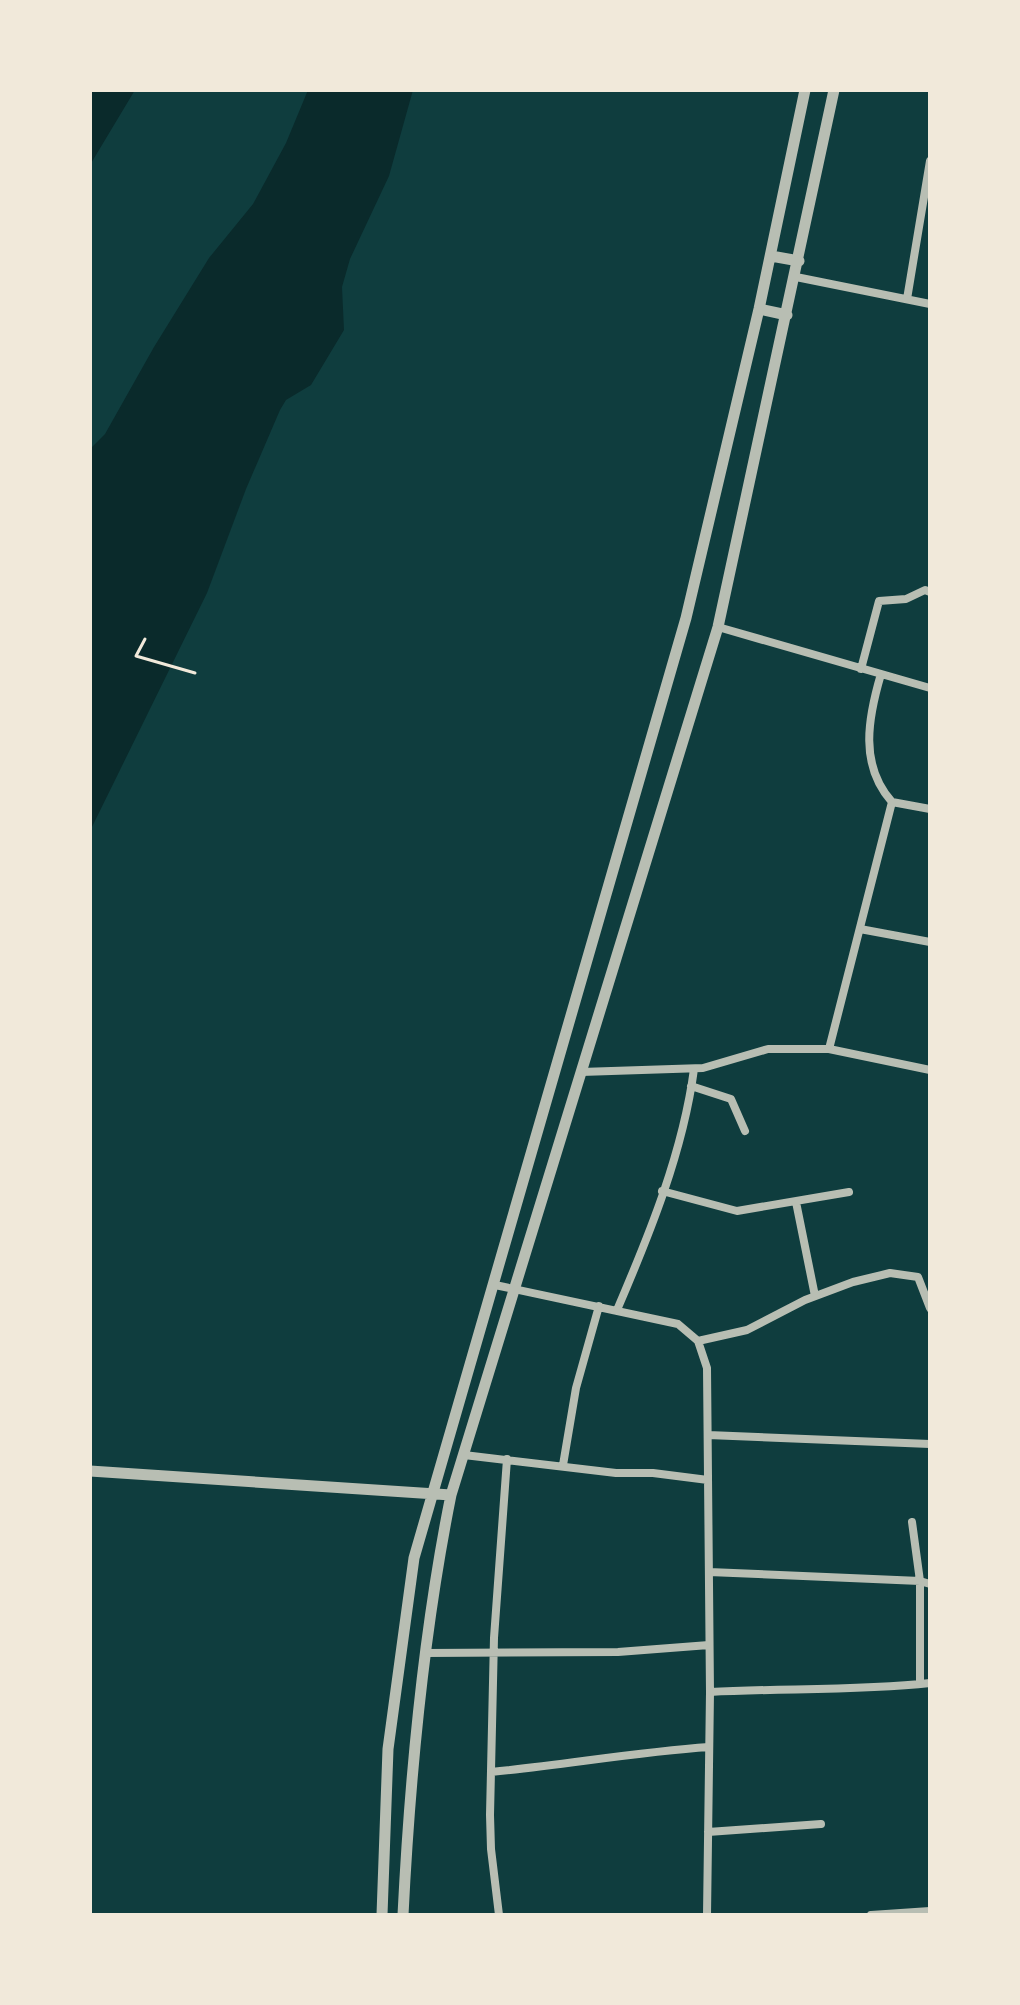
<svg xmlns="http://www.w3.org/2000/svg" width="1020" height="2005" font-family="'Playfair Display',serif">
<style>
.water{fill:#0a2a2b}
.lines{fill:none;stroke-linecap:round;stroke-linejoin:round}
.path{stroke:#f1e9da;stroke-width:3}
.minor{stroke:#b8beb3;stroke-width:8}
.tertiary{stroke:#b8beb3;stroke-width:11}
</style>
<rect width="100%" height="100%" fill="#0f3d3e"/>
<path class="water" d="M90,90h45l-45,75z
M308,90h105l-24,86 -39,83 -8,28 2,43 -33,55 -25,15 -6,10 -34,79 -39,104 -117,238v-382l15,-15 49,-87 55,-89 44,-54 33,-61z"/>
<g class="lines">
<path class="path" d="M145,639l-9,17 59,17"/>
<path class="minor" d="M796,277l134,27
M907,299l23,-138
M718,627l212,61
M861,669l18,-68 27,-2 19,-9 5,2
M892,802l38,7
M860,929l70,13
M829,1049l63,-247c-33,-37 -24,-84 -11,-128
M581,1072l122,-4 65,-19h61l101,21
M691,1086l40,13 14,32
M662,1191l75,20 112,-19
M796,1202l19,94
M495,1285l183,39 20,17 9,27 3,324 -3,223
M617,1310c33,-77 66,-158 77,-241
M698,1341l49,-11 58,-30 48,-18 37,-9 28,4 12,31
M708,1435l222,9
M464,1455l152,18h37l55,7
M563,1465l13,-77 23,-82
M912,1522l8,59v103
M709,1572l211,9 10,3
M425,1653l193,-1 91,-7
M710,1692c73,-4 147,-1 220,-9
M491,1772c73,-7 145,-20 218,-25
M708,1832l113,-8
M499,1915l-8,-66 -1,-34 4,-177 13,-179
M871,1915l59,-4"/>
<path class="tertiary" d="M771,256l28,5
M759,309l28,6
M90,1471l361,24
M382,1915l6,-166 26,-191 272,-940 73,-309 46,-219
M403,1915c7,-141 20,-281 48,-420l267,-868 116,-537"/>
</g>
<rect width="1020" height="2005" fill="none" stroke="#f1e9da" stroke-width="184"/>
</svg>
